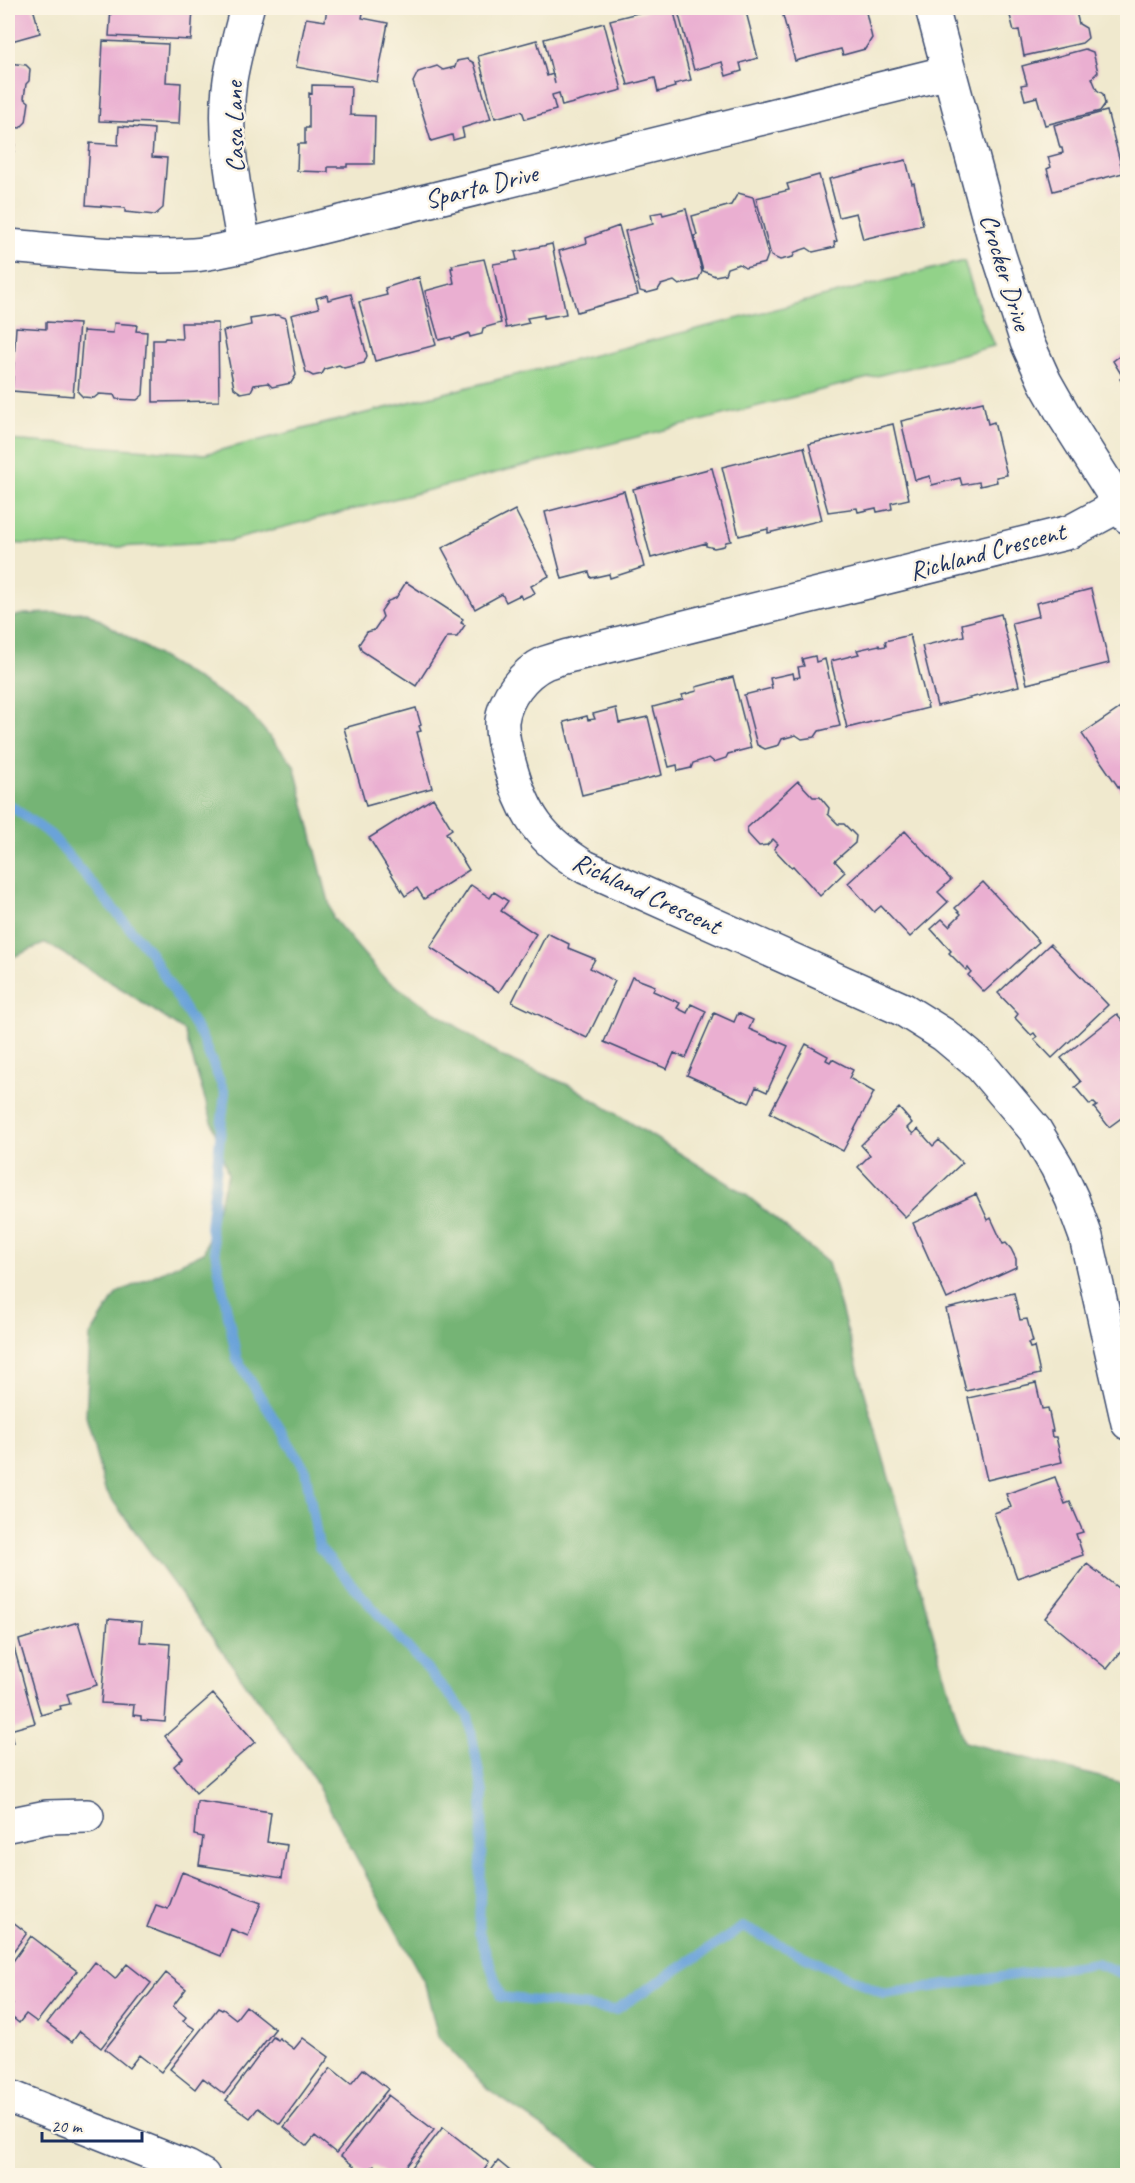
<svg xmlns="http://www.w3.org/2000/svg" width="1135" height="2183" font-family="Caveat,sans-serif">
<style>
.green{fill:#92d289;stroke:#568074;stroke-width:1.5}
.forest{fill:#75b475;stroke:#48726a;stroke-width:1.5}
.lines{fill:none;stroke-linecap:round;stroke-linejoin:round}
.stream{stroke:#6aa3d9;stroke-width:10}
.building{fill:#eaafd1}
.street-casing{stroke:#3b4b6f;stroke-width:36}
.street{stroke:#fff;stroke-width:33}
.labels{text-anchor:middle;stroke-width:5;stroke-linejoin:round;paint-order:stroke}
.street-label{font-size:26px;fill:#1b2f5e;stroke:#fcf5e5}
</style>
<rect width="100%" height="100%" fill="#fcf5e5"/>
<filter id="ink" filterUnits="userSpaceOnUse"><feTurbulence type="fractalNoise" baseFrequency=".0167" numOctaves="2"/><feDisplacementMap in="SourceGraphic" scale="12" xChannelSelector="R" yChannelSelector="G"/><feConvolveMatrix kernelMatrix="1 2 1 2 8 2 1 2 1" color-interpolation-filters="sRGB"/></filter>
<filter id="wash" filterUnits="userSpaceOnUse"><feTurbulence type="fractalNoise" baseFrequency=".008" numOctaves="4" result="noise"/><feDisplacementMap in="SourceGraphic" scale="24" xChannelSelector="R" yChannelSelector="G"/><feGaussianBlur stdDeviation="1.35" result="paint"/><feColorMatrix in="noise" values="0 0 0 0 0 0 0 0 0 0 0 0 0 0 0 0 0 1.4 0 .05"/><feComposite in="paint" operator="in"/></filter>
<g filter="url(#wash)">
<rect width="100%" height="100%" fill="#f0e9ce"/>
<path class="green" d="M964,261l17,54 13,31 -765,195 -129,7 -92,-5v-103l197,14z"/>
<path class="forest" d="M87,612l159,97 48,56 39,153 51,60 119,79 70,30 171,106 84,70 136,479 163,42v391h-514l-124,-85 -51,-53 -13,-53 -115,-212 -205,-282 -19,-74 4,-80 27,-43 87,-41 24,-78 -44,-143 -59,-40 -79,-48 -33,14 -5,8v-347l16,-4z"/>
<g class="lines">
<path class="stream" d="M8,804l43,31 98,116 52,85 24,57 -15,134 27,132 68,110 14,78 149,169 15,77 -4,139 22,65 114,13 128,-83 141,67 212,-31 32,13"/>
</g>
<g id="blocks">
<path class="building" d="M8,8h25l7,25 -32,9z
M111,8h82l-2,32 -82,-4z
M327,8h37l-2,10 26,5 -11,59 -81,-15 10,-49 19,3z
M657,8h16l18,72 -17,4 1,3 -17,5 -3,-14 -27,7 -18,-65z
M677,8h68l13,50 -18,5 2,8 -16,5 -4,-14 -28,8z
M781,8h84l7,30 -7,11 -22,6 -2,-6 -46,12z
M1008,8h71l-3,4 3,12 7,4 2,10 -6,5 -58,13 -5,-26 -5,1z
M604,23l18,67 -60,16 -3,-13 -7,2 4,15 -31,9 -3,-8 -27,7 -17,-62 59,-16 10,36 6,-2 2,10 -11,-45z
M103,41l65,3 -2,38 15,1 -2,41 -80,-3z
M1085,49l8,3 5,20 -6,6 5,12 6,4 2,10 -5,7 -55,14 -8,-28 -12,3 -4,-15 6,-1 -5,-18z
M467,59l7,4 17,56 -29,9 2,9 -11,3 -1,-5 -21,6 -18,-59 5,-10 19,-6 6,4 12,-3 2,-6z
M8,63l18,2 4,4 -1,12 -3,3 -2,14 5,4 -3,20 -6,6 -12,-2z
M312,85l39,1 -1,29 25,1 -1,48h-27v3h-19v5l-31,-1 1,-27h7v-16h4v-35l3,1z
M1107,111l16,62 -70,18 -6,-22 4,-2 -3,-10 15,-4 -1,-5h-2l-6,-23z
M119,126l35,3 -2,28 15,1 -4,50 -8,7 -30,-3v-4l-39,-3 4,-62 28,2z
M8,134h3l-1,4 5,1 -1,12 -4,3 -1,6z
M906,160l6,24 2,-1 9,42 -60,14 -7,-26 -17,4 -10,-38z
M8,169l5,5 -2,19 -3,2z
M819,175l18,66 -3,1 1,5 -22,5 -6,-4 -12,4 -2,5 -13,3 -9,-4 -15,-58 33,-8 -2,-6z
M738,193l15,4 15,58 -3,8 -20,5 -6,-4 -12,4 -2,6 -10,2 -12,-5 -9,-35 3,-1 -5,-19 39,-11z
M686,209l16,63 -4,8 -19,5 -5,-4 -13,4 -3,5 -11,3 -7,-2 -15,-60 28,-7 -2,-10 11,-2 1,3z
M619,226l19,69 -61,17 -18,-61 28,-8 -1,-5z
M552,244l14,70 -22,4v-3l-17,3 2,5 -23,5 -13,-64 24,-4 -2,-8z
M484,259l17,64 -18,5 -1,6 -12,3 -1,-4 -17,6 -1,-2 -12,3 -14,-49 29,-8 -3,-15h2l-1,-3z
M419,277l17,68 -61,16 -16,-59 28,-7 -2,-7z
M351,294l16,62 -3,7 -20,5 -5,-3 -14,4 -3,5 -9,2 -7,-4 -15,-57 28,-7 -3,-10 11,-3 1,5z
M277,315l9,3 10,57 -5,8 -19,4 -4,-4 -14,2 -3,6 -10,2 -7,-5 -11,-57 28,-6 -1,-6z
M46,322l33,2 -6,72 -61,-5 4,-64 30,2z
M114,323l23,2 -1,6 11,1 -4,63 -6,5 -21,-1 -2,-4 -15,-1 -5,4 -11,-1 -5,-5 5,-61 30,2z
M181,323h37l1,78 -66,1v-62h11l1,-2 17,1z
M1128,350v41l-8,-12 3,-2 -10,-16z
M983,402l5,22 6,-2 13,53 -11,2 1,5 -17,4 -1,-4 -17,3 -2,-7 -28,7 -2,-9 -15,4 -14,-59z
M893,424l16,75 -18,4 1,6 -15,3 -1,-4 -18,4 -1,-4 -29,4 -19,-68z
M804,447l18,73 -54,13v-4l-29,7 -17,-69z
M712,468l19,73 -5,1 -2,4 -10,2 -8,-2v-3l-55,15 -18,-69z
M624,491l20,76 -34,11 -1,-4 -18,4 -2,-6 -27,7 -17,-67z
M515,510l34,66 -18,10 4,7 -13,6 -2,-4 -14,7 -4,-8 -27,15 -33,-61z
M406,582l57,37 -2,4 4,2 -8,12h-10l-31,49 -54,-35 -3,-7 8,-12 7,-2 9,-13 -2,-6 7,-10 8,-3z
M1091,589l18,74 -82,21 -15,-61 27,-7 -3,-13z
M1001,614l18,72 -82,20 -15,-60 42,-10 -2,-12z
M910,635l18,73 -81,20 -16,-67 28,-7 -2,-4 22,-5 1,2 6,-1 -1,-5z
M815,656l1,6 9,-3 15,67 -21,5 -4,6 -13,2 -6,-4 -14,4 -3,6 -14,4 -8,-4 -13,-50 28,-7 -2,-10 23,-5 1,5 6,-1 -2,-10 6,-1 -2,-7z
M733,677l18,71 -23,6 -2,4 -12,4 -5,-4 -16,5 -2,5 -13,3 -1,-6 -8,2 -16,-60 30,-8 -1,-4 15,-4 -1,-4z
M1128,703v84l-7,4 -39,-57z
M416,708l5,17 -2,1 2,5 -4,1 15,56 -66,18 -22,-78z
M616,708l3,15 29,-6 14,58 -80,20 -18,-73 23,-6 1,4 7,-1 -2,-5z
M798,781l15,16h7l9,11 -1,6 10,10h6l12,12 -1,7 -20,18 10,11 -25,24 -27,-30 -2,1 -17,-18 4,-5 -5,-5 -6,6 -8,1 -11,-12 -1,-6z
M433,798l19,31 -6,4 23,37 -45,29 -7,-11 -12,8 -36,-58z
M905,831l46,49 -13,12 10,10 -38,35 -29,-31 -7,6 -26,-29z
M983,882l56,60 -55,50 -16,-17 3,-3 -3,-4 -2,2 -17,-17 2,-2 -20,-22 11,-10 7,7 12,-12 -6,-6z
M471,885l19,13 4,-6 14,9 -7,10 35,23 -37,58 -69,-45z
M547,933l22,11 -1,4 27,11 -5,9 25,13 -28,57 -75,-36z
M1050,944l58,61 -56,53 -18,-19 3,-2 -3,-4 -3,2 -16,-17 3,-4 -20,-21z
M632,977l23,9 -2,5 27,12 -3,5 10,5 4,-9 15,7 -20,47 -12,-5 -7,16 -63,-27z
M714,1013l20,9 4,-9 15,7 -4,9 39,17 -21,46 -11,-5 -7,16 -62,-28z
M1117,1014l11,13v86l-19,14 -15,-19 3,-2 -4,-4 -3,3 -15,-18 6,-5 -20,-24z
M806,1044l22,12 -2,4 4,2 2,-3 21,11 -4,8 25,14 -31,59 -73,-38z
M899,1108l13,15 -5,5 6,6 5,-5 15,17 6,-6 23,23 -57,54 -47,-50 12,-12 -9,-10z
M976,1194l12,26 3,-2 12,26 3,-1 5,6 5,10v8l-69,32 -34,-76z
M1014,1293l6,27 7,-1 6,23 -5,1 2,5 4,-1 6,27 -74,17 -20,-82z
M1036,1383l6,26 6,-1 5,23h-2l1,6h4l6,25 -75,18 -19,-82z
M1055,1477l10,27 5,-2 13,30 -7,2 7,21 -66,23 -23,-65 17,-6 -5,-13z
M1087,1564l35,27 6,-7v59l-21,26 -62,-51z
M108,1619l34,3 -2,20 30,2 -5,78 -24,-2v-4l-8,-1 1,-10 -33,-2z
M78,1622l19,63 -30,9 3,10 -10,2 1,3 -20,6 -22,-75z
M13,1644l22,79 -25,7 3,13 -5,1v-98z
M213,1694l42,48 -59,51 -22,-27 9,-8 -18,-22z
M197,1801l74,11 -4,30 20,3 -5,33 -83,-13 4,-28 -9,-2z
M182,1872l79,31 -13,33 -17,-7 -10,27 -74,-29 9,-22 12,4z
M8,1918l19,15 -19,25z
M31,1936l46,35 -40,51 -11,-8 -7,9 -11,-9 5,-10 -5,-5v-31z
M95,1962l20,17 12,-15 24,19 -50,65 -21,-17 -8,11 -25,-19z
M166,1973l20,16 -13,17 13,11 -3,4 12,8 -34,43 -22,-17 -10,13 -24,-19z
M246,2006l29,23 -51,65 -21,-16 -8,11 -25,-20 48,-61 4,2 1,-1 13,10z
M273,2037l5,3 1,-2 15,11 9,-11 26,19 -49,67 -22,-16 -8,10 -24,-18z
M331,2068l20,16 12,-15 25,20 -52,64 -21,-17 -8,10 -23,-19z
M388,2095l46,35 -35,46h-11l-14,-11 -8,10 -25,-19z
M443,2127l46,36 -9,13h-75z
M498,2161l18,15h-29z"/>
</g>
</g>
<g filter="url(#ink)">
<use href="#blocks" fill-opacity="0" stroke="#3b4b6f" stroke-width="1.5"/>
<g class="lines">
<defs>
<path id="street" d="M932,8l66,244 29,90 18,40 21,37 62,98
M8,246c61,5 124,13 185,9 17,-1 34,-6 51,-9l705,-174
M244,246c-9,-54 -22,-110 -14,-166 4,-24 11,-49 17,-72
M1120,505l-50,27 -498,123c-9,2 -18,5 -27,8 -21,10 -40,34 -43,58 -1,15 4,31 8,45 14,50 31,74 75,101l319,143 40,25 37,31 54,64 22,37 15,32 14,38 42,186
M8,1825l39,-8 40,-1
M8,2096l179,71 16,9"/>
</defs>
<use href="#street" class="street-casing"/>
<use href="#street" class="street"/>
</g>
</g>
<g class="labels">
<g class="street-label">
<text transform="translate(234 127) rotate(-91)" y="9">Casa Lane</text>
<text transform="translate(481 186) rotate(-14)" y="9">Sparta Drive</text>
<text transform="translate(1006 272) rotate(73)" y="9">Crocker Drive</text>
<text transform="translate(987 551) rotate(-15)" y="9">Richland Crescent</text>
<text transform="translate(647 893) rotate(25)" y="9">Richland Crescent</text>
</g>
</g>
<rect width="1135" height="2183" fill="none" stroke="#fcf5e5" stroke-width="30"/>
<path d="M42 2132v9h100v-9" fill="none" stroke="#1b2f5e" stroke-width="3"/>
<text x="51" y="2132" font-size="18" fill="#1b2f5e" stroke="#fcf5e5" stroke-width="4.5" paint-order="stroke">20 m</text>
</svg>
